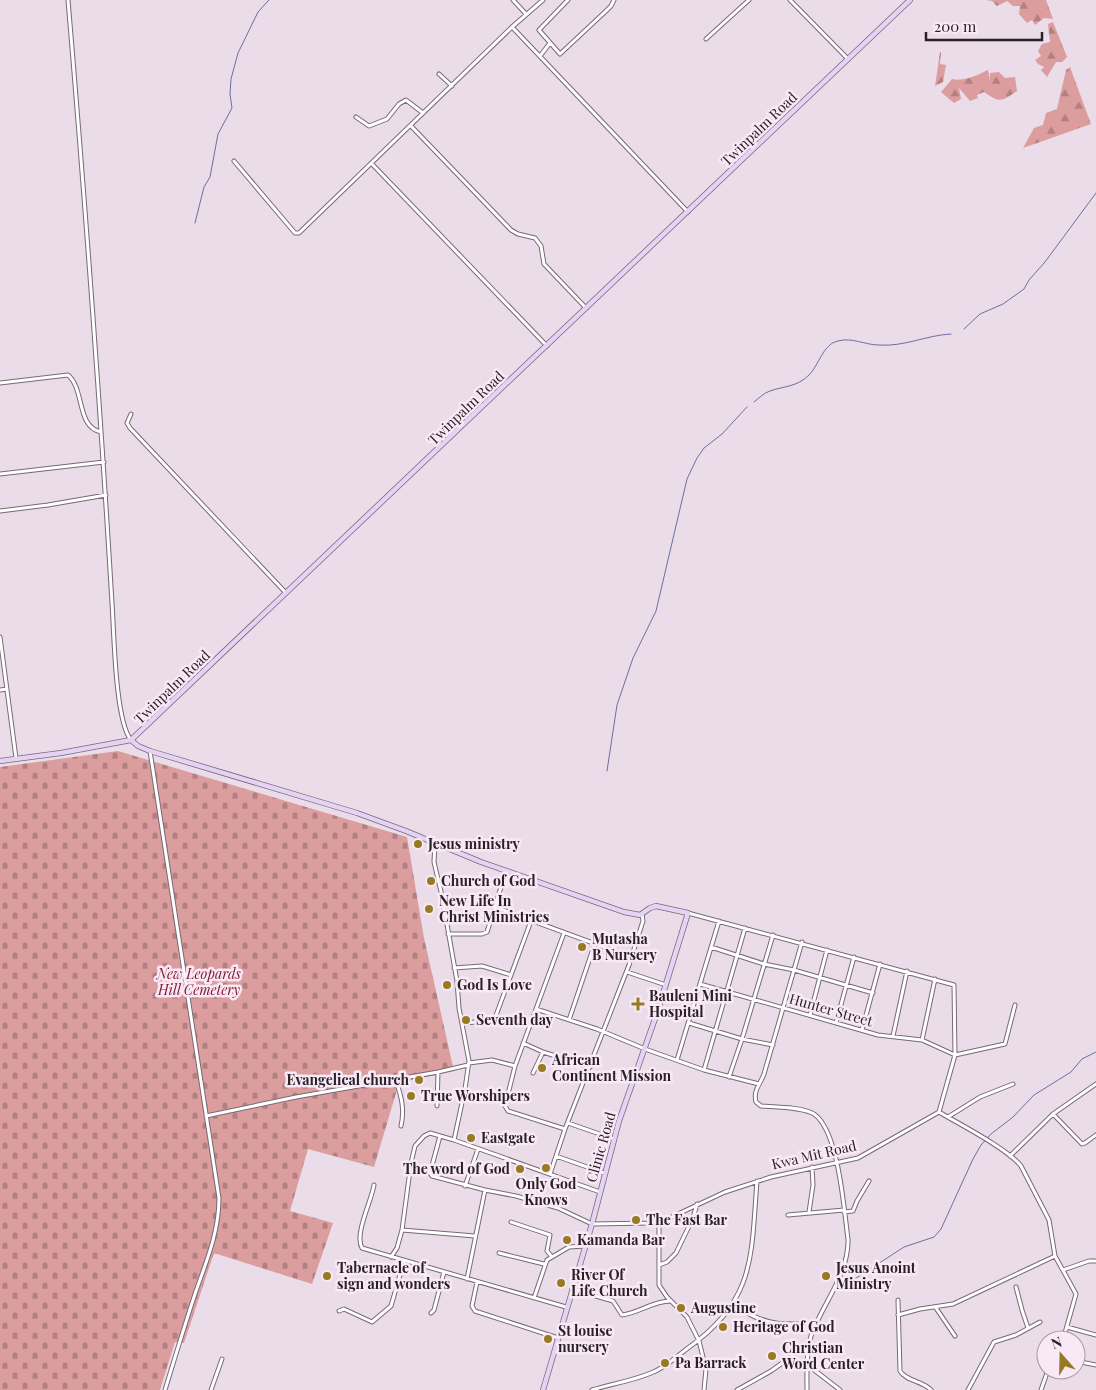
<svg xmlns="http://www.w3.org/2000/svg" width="1096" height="1390" font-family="'Playfair Display',serif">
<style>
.forest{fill:url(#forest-firs)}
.cemetery{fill:url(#cemetery-stones)}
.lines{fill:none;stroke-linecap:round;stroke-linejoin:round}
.stream{stroke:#6d6ea2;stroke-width:1}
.street-casing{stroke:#776976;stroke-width:5}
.secondary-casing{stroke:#776976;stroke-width:6}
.street{stroke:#fff;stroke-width:3}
.secondary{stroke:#e4d3f5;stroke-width:4.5}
.poi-dot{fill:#977a22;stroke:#f9e9f7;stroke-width:2}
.labels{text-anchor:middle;stroke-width:5;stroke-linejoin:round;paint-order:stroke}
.street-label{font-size:14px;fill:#282227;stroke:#f9e9f7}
.poi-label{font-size:14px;font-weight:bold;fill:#282227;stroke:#f9e9f7;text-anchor:start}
.park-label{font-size:14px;font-style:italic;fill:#841c2d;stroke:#f9e9f7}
</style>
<defs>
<pattern id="forest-firs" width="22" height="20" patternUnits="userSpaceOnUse" patternTransform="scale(1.25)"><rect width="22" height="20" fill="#db9d9e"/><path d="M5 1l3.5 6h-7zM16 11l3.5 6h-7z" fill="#b28081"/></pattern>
<pattern id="cemetery-stones" width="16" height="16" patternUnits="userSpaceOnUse" patternTransform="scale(1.25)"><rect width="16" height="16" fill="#db9d9e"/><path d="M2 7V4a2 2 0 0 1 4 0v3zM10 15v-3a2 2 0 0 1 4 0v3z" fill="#b28081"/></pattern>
</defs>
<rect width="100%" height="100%" fill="#ebdcea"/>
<path class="forest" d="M986,0h60l7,19 -9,-1 -9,7 -3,-5 -5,3 -8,-9 1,-8h-7l-6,-5 -10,5 -5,-5z
M1053,22l14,35 -5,5h-6l-9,15 -6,-7 3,-3 -6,-3 -3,-4 6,-4 -3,-5 4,-7 8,-2 -2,-18z
M940,52h1l-1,12 6,1 -3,17 -8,4z
M1070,67l21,57 -68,24 11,-20 9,-3 3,-12 11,-4 9,-39z
M988,70l2,10v-7l9,-1 6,6 10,-1 2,14c-16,11 -17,12 -33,1l-7,3 1,3 -8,3 -11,-13 2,11 -7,4 -13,-11 11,-13c11,3 26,-4 36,-9z"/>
<path class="cemetery" d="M118,751l289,86 17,101 30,133 -55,12 -25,84 -66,-18 -18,62 43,12 -21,61 -98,-31 -30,90 -9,-1 -15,48h-160v-623z"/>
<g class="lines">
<path class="stream" d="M195,223l9,-36 6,-10 8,-43 14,-26 -2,-14 1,-15 7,-26 20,-41 11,-12
M964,329l16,-15 23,-10 21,-15 5,-9 16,-18 51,-69
M754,402c5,-4 10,-9 16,-11 14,-5 27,-4 39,-16 10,-10 14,-31 29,-34 14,-4 27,4 41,4 25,2 48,-10 72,-11
M607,771l10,-66 16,-47 23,-47 31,-132 10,-21 7,-10 18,-14 25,-27
M847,1284l57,-37 30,-10 7,-8 32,-70 8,-14 10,-11 22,-17 21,-22 37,-23 11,-13 14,-7"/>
<defs>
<path id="street" d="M68,0c17,201 32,402 44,603 2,28 3,118 19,137
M513,0l13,14
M568,0l-29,30 21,24 46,-43 5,-5 3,-6
M790,0l58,59
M512,27l31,-27
M706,39l43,-39
M540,56l10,-13
M439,74l13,12
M356,117l13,9 18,-7 12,-15 7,-4 17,13
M411,126l100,104 7,4 17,4 6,8 3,18 42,44
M234,161l61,72h4l213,-206 176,185
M372,164l175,182
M0,383l68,-8c17,14 8,52 33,57
M131,414l-4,9 3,5 156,165
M0,474l104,-12
M0,511l48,-6 58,-10
M0,637l16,121
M0,690l7,-1
M150,751l69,447c0,33 -12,62 -23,93 -11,33 -21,66 -31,99
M435,843l-1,19 8,34 15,85 2,27 10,53 -4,28 -11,51
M495,907l136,50
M564,933l-49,133 -10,40 3,5 57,18
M448,934h34l5,-2 19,-61
M802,942l-38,132c-4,11 -11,16 -8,28l5,4c14,1 42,1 53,8 25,17 30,97 34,125 1,36 -26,65 -37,97 -5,16 -4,37 -4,54
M711,947l53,17 30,6 79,23
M454,968l28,-2 29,9
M627,972l39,13
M700,984l178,51 44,5 33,15 50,-11 10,-39
M536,1009l61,20 48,20 59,21 55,14
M810,1015l17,-65
M569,1020l26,-77
M462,1023l29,-2 4,-3 36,-97
M689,1023l53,16 31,6
M836,1023l18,-66
M862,1030l18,-66
M893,1036l14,-65
M922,1040l13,-61
M523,1043l20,9 47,15
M677,1060l42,-139
M469,1063l23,-3 23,6
M704,1070l41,-142
M533,1073l10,-21
M729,1077l13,-38 31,-104
M396,1080c5,16 9,29 5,46
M437,1106l1,-34
M939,1112c20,12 69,37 82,54l28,54 6,36 21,38 -13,46
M1053,1114l29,30 3,-1 11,-8
M206,1116l90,-19 142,-25 30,-7
M948,1117l32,-20 33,-13
M568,1123l46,16
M440,1136l-10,37 2,3 53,14 31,6 42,12 34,16 59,-1 12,-2 62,-29 46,-15 87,-19 81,-46 16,-57 -1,-70 -266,-72
M556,1156l48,17
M1010,1156l43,-42 43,-30
M550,1174l15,-45 64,-164 14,-44 -1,-7
M374,1185c-2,15 -20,49 -12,63l204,59
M465,1186l13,-37
M809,1212l4,-27 -1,-18
M844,1212l9,-1 4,-10 12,-20
M788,1215l56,-5
M511,1222l39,13 -3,16 5,6
M659,1222v63l8,12 20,20 12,24 7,28 -2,21
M402,1230l73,6
M499,1253l45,11
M391,1257l6,-9 5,-18 9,-67 4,-17 9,-10 6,-3 24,7 146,52
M659,1265l8,-3 9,-9 17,-35 4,-14
M1063,1270l26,-9h7
M467,1279l18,-89
M477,1282l-5,24 3,5 83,27
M1016,1287l6,23 6,18
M572,1289l41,12 9,14c17,-2 31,-14 48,-14
M534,1298l13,-38 22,-13 16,-1
M898,1300l2,71c6,10 23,10 31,19
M732,1304c14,9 28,17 44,19 14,2 28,0 41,1
M936,1308l19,28
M339,1311l5,-2 28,13 19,-16 13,-45
M431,1313l3,-3 10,-38
M898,1315l22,-6 33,-5 102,-48
M1067,1327l29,8
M1081,1362l15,3
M809,1366l31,24
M211,1390l11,-31
M592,1390c19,-6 40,-9 59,-17 14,-5 25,-16 37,-25 68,-48 63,-92 69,-167
M737,1390l34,-19 38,-27
M968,1390l26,-48 22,-7 24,-13
M1041,1390l7,-20"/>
<path id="secondary" d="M131,740l7,6 12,5 207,62 49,18 75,31 143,50 16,3 10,-7 6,-2 32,7 -31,100 -38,108 -27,103 -49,166
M0,761l61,-8 70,-13 779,-740"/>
</defs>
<use href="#street" class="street-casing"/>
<use href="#secondary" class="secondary-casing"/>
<use href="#street" class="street"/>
<use href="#secondary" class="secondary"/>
</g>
<g class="poi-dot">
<circle cx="418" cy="844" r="5"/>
<circle cx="431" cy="881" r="5"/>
<circle cx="429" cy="909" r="5"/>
<circle cx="582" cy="947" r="5"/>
<circle cx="447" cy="985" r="5"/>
<path d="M635.5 996.5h5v5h5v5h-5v5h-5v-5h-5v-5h5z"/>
<circle cx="466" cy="1020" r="5"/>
<circle cx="542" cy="1068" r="5"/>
<circle cx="419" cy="1080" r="5"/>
<circle cx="411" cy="1096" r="5"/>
<circle cx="471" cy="1138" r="5"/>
<circle cx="546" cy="1168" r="5"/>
<circle cx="520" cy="1169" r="5"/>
<circle cx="636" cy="1220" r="5"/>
<circle cx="567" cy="1240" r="5"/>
<circle cx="327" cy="1276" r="5"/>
<circle cx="826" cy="1276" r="5"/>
<circle cx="561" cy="1283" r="5"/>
<circle cx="681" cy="1308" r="5"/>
<circle cx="723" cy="1327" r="5"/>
<circle cx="548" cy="1339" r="5"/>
<circle cx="772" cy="1356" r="5"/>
<circle cx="665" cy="1363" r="5"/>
</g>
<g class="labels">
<g class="street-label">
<text transform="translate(759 129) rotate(-44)" y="5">Twinpalm Road</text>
<text transform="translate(466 408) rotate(-44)" y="5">Twinpalm Road</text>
<text transform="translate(172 687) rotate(-44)" y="5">Twinpalm Road</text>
<text transform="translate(831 1010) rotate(16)" y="5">Hunter Street</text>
<text transform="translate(601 1147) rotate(-74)" y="5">Clinic Road</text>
<text transform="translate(814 1155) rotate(-13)" y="5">Kwa Mit Road</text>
</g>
<g class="poi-label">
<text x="428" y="849">Jesus ministry</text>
<text x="441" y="886">Church of God</text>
<text x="439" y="906">New Life In<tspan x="439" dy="16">Christ Ministries</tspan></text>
<text x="592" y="944">Mutasha<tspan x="592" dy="16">B Nursery</tspan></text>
<text x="457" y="990">God Is Love</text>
<text x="649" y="1001">Bauleni Mini<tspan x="649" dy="16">Hospital</tspan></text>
<text x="476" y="1025">Seventh day</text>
<text x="552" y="1065">African<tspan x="552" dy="16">Continent Mission</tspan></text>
<text x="409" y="1085" text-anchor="end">Evangelical church</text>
<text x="421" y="1101">True Worshipers</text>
<text x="481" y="1143">Eastgate</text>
<text x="510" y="1174" text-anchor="end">The word of God</text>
<text x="546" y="1189" text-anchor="middle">Only God<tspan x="546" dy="16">Knows</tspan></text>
<text x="646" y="1225">The Fast Bar</text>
<text x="577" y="1245">Kamanda Bar</text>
<text x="337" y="1273">Tabernacle of<tspan x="337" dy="16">sign and wonders</tspan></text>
<text x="836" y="1273">Jesus Anoint<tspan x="836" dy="16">Ministry</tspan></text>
<text x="571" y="1280">River Of<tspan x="571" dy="16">Life Church</tspan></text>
<text x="691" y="1313">Augustine</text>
<text x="733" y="1332">Heritage of God</text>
<text x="558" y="1336">St louise<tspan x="558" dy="16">nursery</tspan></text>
<text x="782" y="1353">Christian<tspan x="782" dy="16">Word Center</tspan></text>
<text x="675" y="1368">Pa Barrack</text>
</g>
<g class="park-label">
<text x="199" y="979">New Leopards<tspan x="199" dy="16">Hill Cemetery</tspan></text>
</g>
</g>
<g transform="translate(1061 1355) rotate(340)"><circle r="24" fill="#f9e9f7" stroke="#a599a4"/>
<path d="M0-4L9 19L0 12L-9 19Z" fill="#977a22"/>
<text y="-8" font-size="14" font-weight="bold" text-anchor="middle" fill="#282227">N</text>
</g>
<path d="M926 32v8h116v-8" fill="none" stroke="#282227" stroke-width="2.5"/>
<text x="934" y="32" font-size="15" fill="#282227" stroke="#f9e9f7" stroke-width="4" paint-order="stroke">200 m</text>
</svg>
